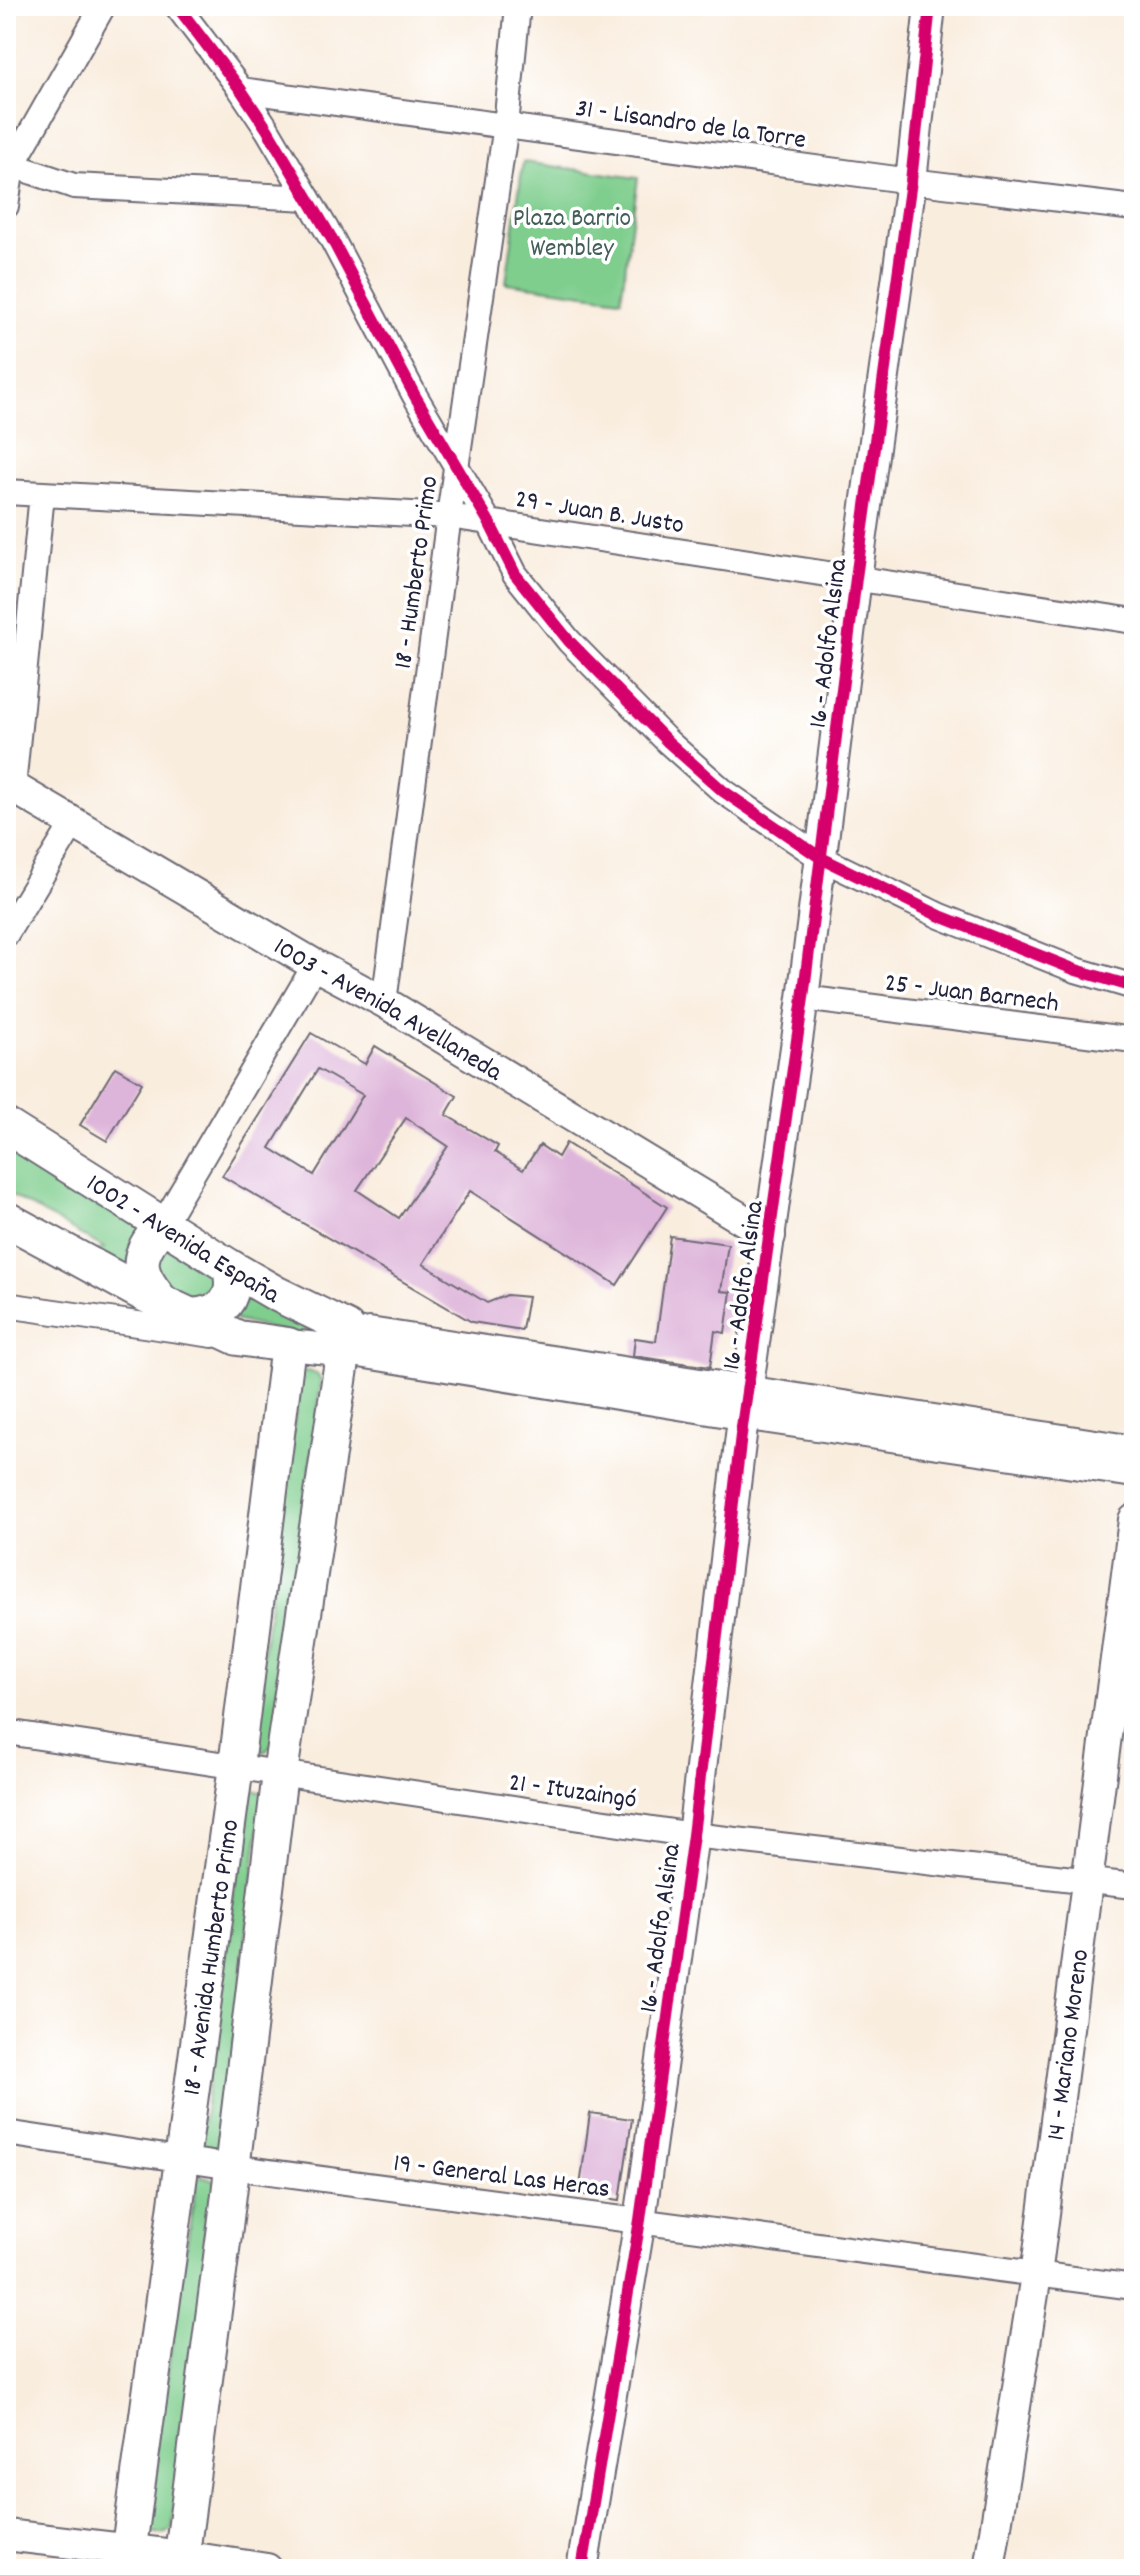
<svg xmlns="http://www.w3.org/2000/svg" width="1140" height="2575" font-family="Dekko,sans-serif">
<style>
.green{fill:#7fce8e;stroke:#507864;stroke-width:2}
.building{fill:#deb5da;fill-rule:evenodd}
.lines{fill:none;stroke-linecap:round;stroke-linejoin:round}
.minor-casing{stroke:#6d6974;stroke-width:28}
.tertiary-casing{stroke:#6d6974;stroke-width:34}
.secondary-casing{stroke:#6d6974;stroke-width:38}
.minor{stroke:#fff;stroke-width:24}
.tertiary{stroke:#fff;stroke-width:30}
.secondary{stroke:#fff;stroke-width:34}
.cycleway-casing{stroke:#fff;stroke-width:17}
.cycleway{stroke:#d6006c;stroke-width:12}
.labels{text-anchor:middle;stroke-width:7;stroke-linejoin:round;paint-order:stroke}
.street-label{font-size:26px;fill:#22223b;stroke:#fff}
.park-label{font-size:26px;fill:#435e58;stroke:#fff}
</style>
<rect width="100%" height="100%" fill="#fff"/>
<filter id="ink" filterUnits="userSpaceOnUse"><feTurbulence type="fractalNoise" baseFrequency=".0125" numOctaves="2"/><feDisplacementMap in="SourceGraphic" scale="16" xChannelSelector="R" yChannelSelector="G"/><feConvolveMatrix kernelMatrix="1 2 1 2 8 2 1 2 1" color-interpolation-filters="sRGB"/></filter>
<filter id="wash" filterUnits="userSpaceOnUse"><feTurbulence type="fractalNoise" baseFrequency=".006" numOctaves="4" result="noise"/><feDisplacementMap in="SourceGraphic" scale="32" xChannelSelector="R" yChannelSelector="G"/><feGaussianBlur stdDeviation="1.8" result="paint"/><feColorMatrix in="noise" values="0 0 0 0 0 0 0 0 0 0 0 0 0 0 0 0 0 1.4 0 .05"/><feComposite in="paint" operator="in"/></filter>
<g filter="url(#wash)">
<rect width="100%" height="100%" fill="#f9edde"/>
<path class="green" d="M523,162l115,16 -17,121 -115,-16z
M6,1152l92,55 21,-5 25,18 -10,61 -44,-26 14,-7 -98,-56z
M171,1240l53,31 -14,28 -36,-5 -18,-13v-33z
M244,1285l61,41 3,4 -2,5 -6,1 -77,-19z
M308,1371l9,3 4,7 -45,358 -10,12 -8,2 -8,-3 51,-378z
M254,1790l9,3 -41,350c-7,6 -12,7 -22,4l47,-356z
M203,2176l9,3 5,6 -45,344c-10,8 -19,7 -28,-2l53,-350z"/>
<g id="blocks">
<path class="building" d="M311,1033l54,31 10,-18 82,50 -11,19 52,31 -3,6 28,18 17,-25 18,12 8,-14 101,64 -50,78 -147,-94 -47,73 64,39 20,-8 21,2 -6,33 -50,-8 -250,-146zM318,1069l45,26 -49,80 -44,-27zM406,1118l42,28 -49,72 -42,-28z
M115,1067l27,16 -35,58 -27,-16z
M670,1236l58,8 -7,47 10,1 -6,41 -10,-2 -5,36 -77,-11 2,-18 21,3z
M590,2113l42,6 -12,81 -41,-6z"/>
</g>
</g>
<g filter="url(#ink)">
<use href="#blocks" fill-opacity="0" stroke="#6d6974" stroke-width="2"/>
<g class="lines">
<defs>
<path id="minor" d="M177,6l64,84 26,39 65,110 83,157 74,126 26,52 54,67 99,101 55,49 98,67 119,58 136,54 58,17
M241,90l670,91 223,27
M6,163l68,23 234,12
M6,206l6,-40 91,-160
M6,492l443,24 685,105
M13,787l29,-293
M6,934l68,-112
M803,998l331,42
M384,1002l65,-486 57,-391 12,-119
M163,1224l152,-259
M6,1305l207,30
M6,1732l687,103 441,51
M6,2133l226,34 902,120"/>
<g id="tertiary">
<path id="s1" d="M6,783l309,182 69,37 386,234"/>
<path d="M369,1333l765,118"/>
<path d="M288,1345l72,7 362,59 412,61"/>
<path d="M6,2535l176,21 85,13"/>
<path d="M582,2569l58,-349 53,-385 49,-408 61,-429 53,-420 55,-397 19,-175"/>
<path id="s2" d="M989,2569l47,-294 98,-755"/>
</g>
<g id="secondary">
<path id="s3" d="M6,1126l224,141 45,26 72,35 -67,445 -55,454 -45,342"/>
<path d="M6,1219l138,75 94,44 50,7 -52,421 -110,803"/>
<path d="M163,1224c-30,34 -27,47 0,79"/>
<path d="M192,1316c33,-3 45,-17 38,-49"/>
</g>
</defs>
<use href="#minor" class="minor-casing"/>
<use href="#tertiary" class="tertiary-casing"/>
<use href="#secondary" class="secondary-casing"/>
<use href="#minor" class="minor"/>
<use href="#tertiary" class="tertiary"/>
<use href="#secondary" class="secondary"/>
<defs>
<path id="cycleway" d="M177,6l64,84 26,39 65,110 83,157 74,126 26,52 54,67 99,101 55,49 98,67 119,58 136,54 58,17
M582,2569l58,-349 53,-385 49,-408 61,-429 53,-420 55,-397 19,-175"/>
</defs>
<use href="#cycleway" class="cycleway-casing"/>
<use href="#cycleway" class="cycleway"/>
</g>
</g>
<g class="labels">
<g class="street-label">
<text transform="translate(691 122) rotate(8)" y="9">31 - Lisandro de la Torre</text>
<text transform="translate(600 510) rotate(9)" y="9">29 - Juan B. Justo</text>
<text transform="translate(414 572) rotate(-82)" y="9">18 - Humberto Primo</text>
<text transform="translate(826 643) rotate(-83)" y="9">16 - Adolfo Alsina</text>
<text transform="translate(972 991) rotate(7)" y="9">25 - Juan Barnech</text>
<text dy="9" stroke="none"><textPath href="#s1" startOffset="444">1003 - Avenida Avellaneda</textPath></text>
<text dy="9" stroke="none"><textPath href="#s3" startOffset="210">1002 - Avenida España</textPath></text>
<text transform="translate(741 1285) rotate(-82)" y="9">16 - Adolfo Alsina</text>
<text transform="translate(573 1789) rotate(8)" y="9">21 - Ituzaingó</text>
<text transform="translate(658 1928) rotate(-82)" y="9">16 - Adolfo Alsina</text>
<text transform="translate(209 1957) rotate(-82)" y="9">18 - Avenida Humberto Primo</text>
<text dy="9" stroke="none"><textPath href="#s2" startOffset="530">14 - Mariano Moreno</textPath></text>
<text transform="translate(502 2174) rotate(7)" y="9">19 - General Las Heras</text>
</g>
<g class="park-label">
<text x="572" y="225">Plaza Barrio<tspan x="572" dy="30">Wembley</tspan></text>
</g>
</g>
<rect width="1140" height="2575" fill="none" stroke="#fff" stroke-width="32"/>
</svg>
